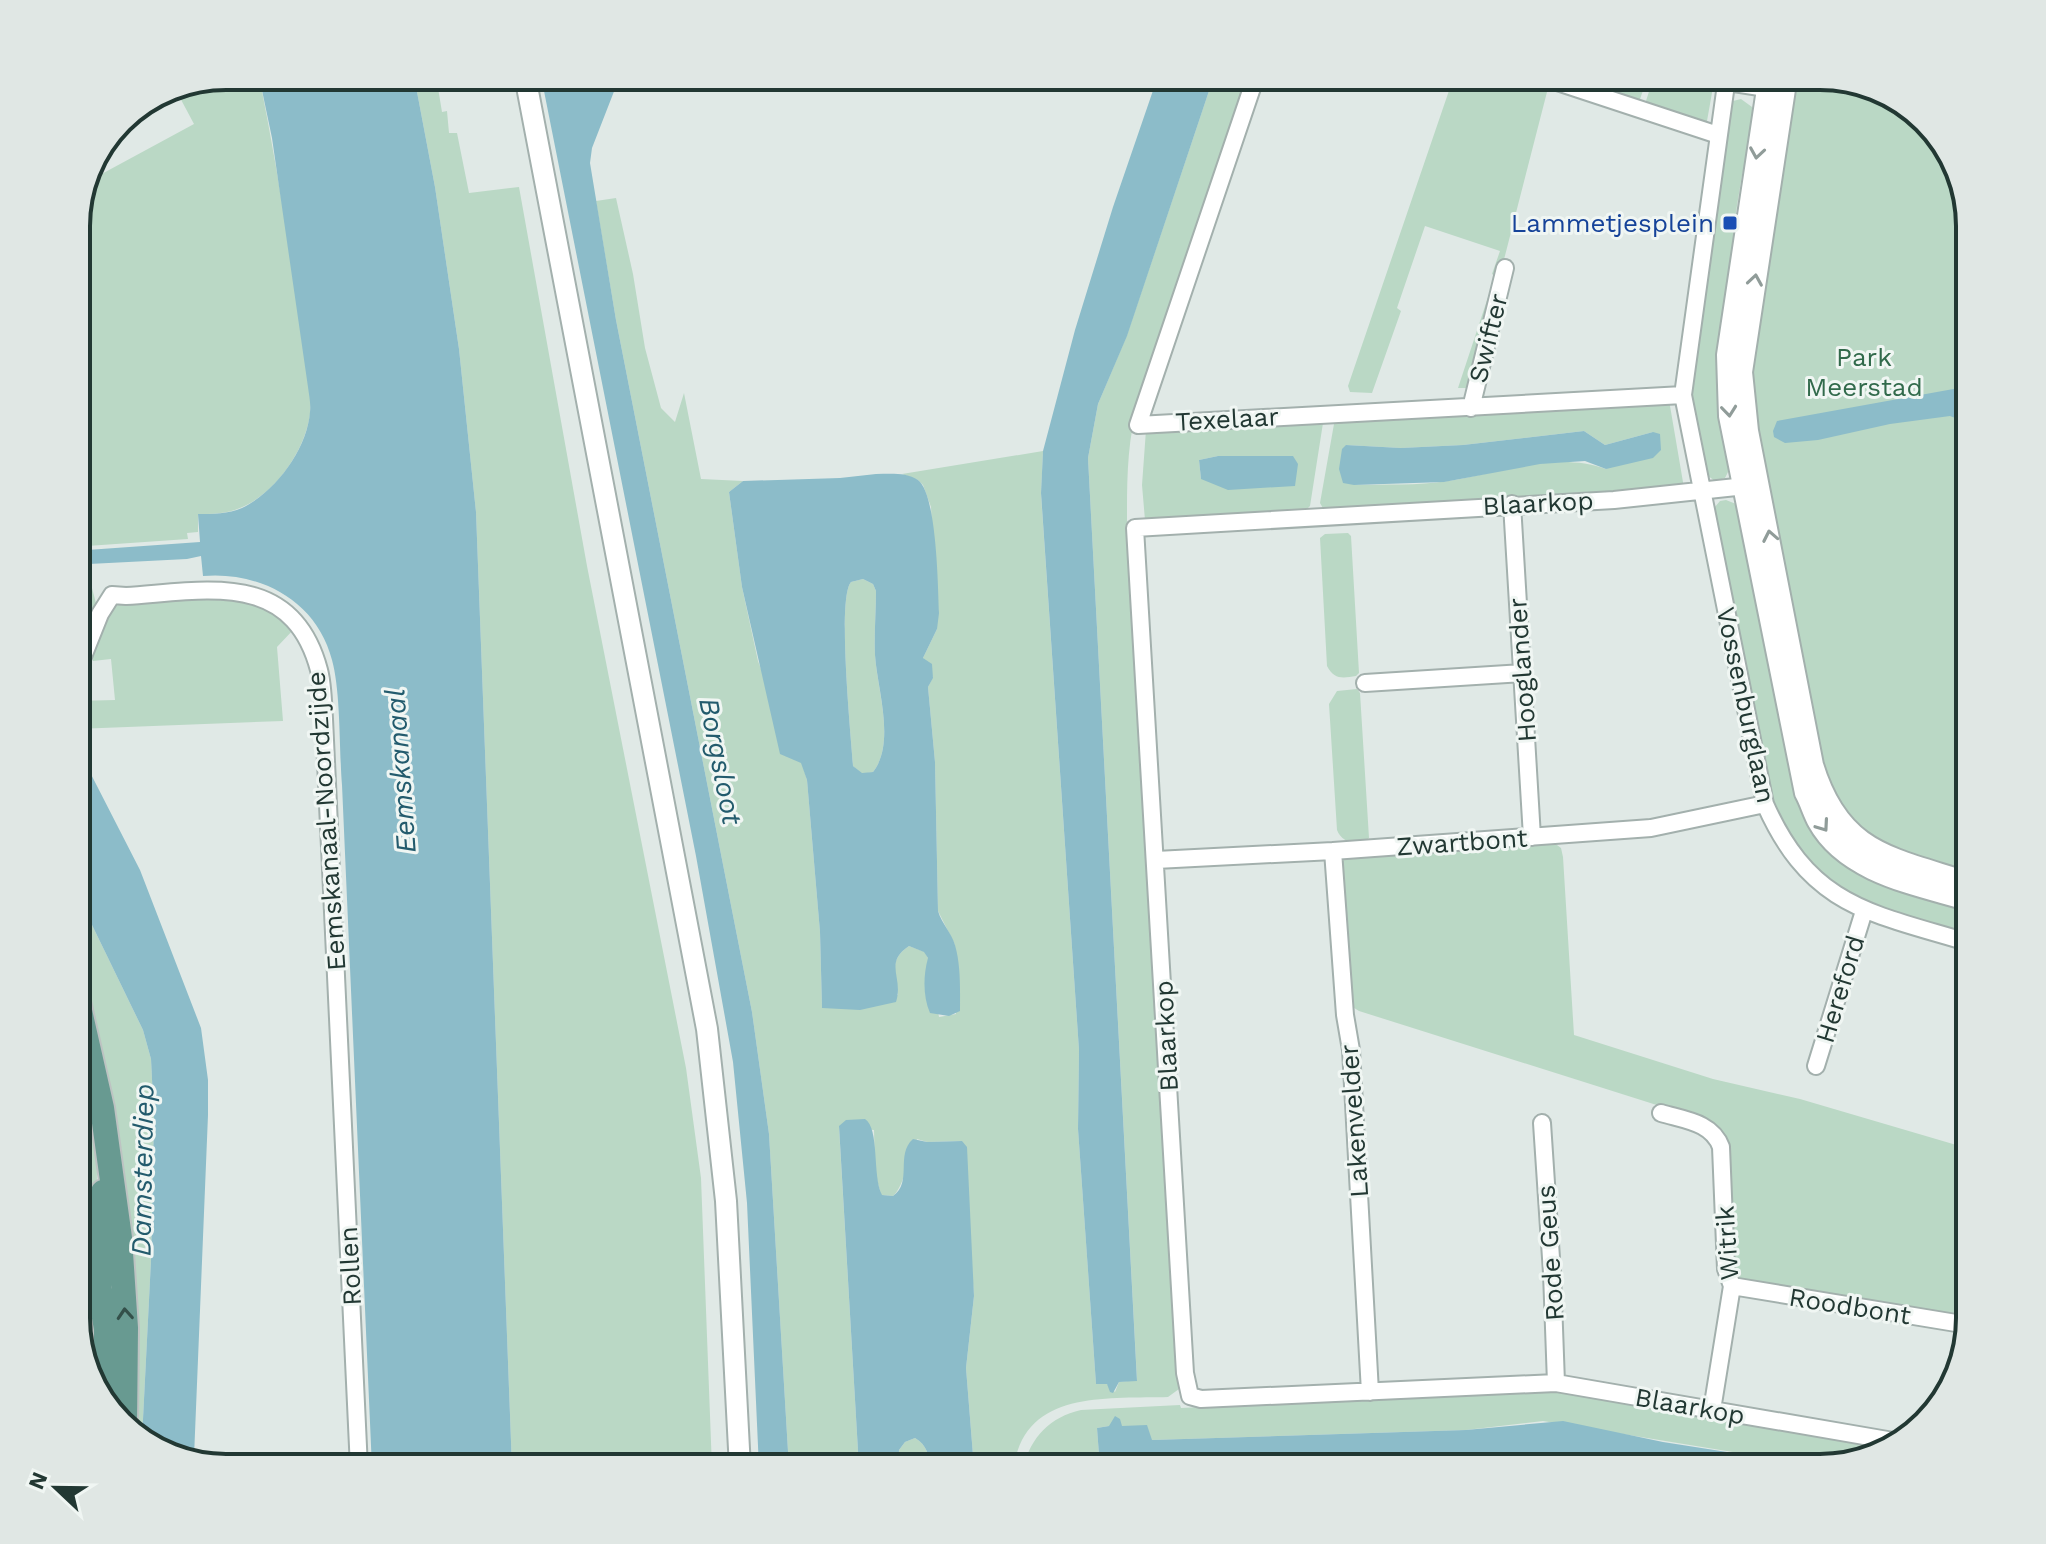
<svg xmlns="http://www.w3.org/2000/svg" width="2046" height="1544" font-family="'Work Sans',sans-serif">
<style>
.green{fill:#bad8c5;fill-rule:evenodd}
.water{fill:#8cbcc9;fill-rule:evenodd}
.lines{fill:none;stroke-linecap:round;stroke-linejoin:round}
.minor-casing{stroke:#a3b0ad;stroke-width:20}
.tertiary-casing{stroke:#a3b0ad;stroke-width:24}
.primary-casing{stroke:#bdc3c2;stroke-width:28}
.minor{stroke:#fff;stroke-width:16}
.tertiary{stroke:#fff;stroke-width:20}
.primary{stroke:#689a91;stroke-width:24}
.oneway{stroke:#909c99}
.oneway2{stroke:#34504a}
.transit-dot{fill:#1a4fb4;stroke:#f0f6f3;stroke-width:3}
.labels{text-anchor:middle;stroke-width:6;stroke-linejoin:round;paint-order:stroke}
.transit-label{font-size:26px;fill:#164399;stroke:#f0f6f3;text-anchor:end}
.street-label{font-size:26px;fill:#223833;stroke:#f0f6f3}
.park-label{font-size:26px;fill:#316a4b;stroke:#f0f6f3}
.water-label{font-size:28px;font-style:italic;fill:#235b6d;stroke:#f0f6f3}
.rim{fill:none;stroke:#223833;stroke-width:4}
</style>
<rect width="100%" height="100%" fill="#e0e9e6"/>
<path class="green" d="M226,76h33c17,84 30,168 42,253 3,26 12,58 9,85 -5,37 -35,80 -70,94 -14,6 -28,6 -42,6v18l-11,1 1,6 -101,7v-12l-1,4 -10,-2v-320l9,-33 109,-59 -16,-30z
M414,76h22l6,36 5,-1 2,22h8l12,60 50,-6 68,379 99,502 15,110 11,290h-200l-36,-956 -17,-163 -24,-162z
M1214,76h35l-110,324c-12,40 -12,79 -12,120l52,869 -11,8c-59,2 -144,-8 -154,71h-40l-8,-100 8,-72 -12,-155 -35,1 -10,-3c-6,15 -15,51 -24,57l-12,-1 -6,-23 -1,-42 -35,-3 20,341h-70l-20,-334 -17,-122 -136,-692 -20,-119 20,-3 17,76 12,74 16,60 14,14 9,-29 17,86 42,2 -14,11 13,95 16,74 36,96 8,6 5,17 13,152 2,76 76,-13c-2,-22 -10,-35 11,-49l16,6 3,6 11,59 17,-3 -1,-69 -17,-34 -3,-149 -7,-75 5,-10 -10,-19 14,-29 -6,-122 -8,-22 -5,-5 -16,-6 141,-23 -2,43 38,556 -1,79 18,255h11l8,8 4,-10 18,-2 -49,-922 10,-54 29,-69z
M1454,76h75l16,8 2,8 -76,296h-13l37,-112 -3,-2 8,-23 -75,-25 -28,82 4,3 -29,82 -22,-1 -2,-6z
M1563,76h85l-9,26z
M1654,76h23l36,11 -6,34 -7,2 -55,-19z
M1792,76h28l92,31 42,52 16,67v650l-80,-25 -49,-38 -20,-47 -72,-383z
M1741,99l11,8 5,11 -15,57 -8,49 -2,240 -7,14 -10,3 -11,-8 -14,-78 38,-288 5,-6z
M1669,400l15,88 -360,22 -4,-7 14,-79 6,-5zM1584,431l21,14 48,-13 -47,37c-51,-18 -106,4 -158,12 -31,5 -63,3 -94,4l-8,-40 55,3 62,-3z
M1318,420l5,3 -13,83 -5,5 -160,9 -3,-35 4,-55zM1218,456h75l-92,23 -2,-19z
M1726,500l10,4 5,7 72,313 157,83v31l-118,-40 -51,-39 -30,-54 -57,-297 6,-7z
M1348,533l3,3 8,137 -3,3c-13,2 -22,4 -29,-10l-7,-128 5,-4z
M89,577l7,26 -20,50v-71z
M863,579l10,5 3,7c0,21 -2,43 -1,64 2,34 21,88 -2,117l-11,2 -9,-8c-2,-30 -16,-168 -2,-184z
M226,595l39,11 29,23 -17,18 6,74 -207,8v-28l39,-1 -4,-41 -18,2 -2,-7 16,-40 13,-11z
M1357,689l3,4 9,145c-11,9 -27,5 -32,-8l-8,-126 8,-13z
M1553,842l8,6 2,9 11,178 139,44 87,20 170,50v169l-229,-37 -9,-10 -3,-119c-7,-32 -36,-38 -65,-46l-1,1 -304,-96 -8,-5 -12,-139 4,-8 7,-5z
M76,892l67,138 8,29 3,60 -3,141 -9,179 -8,-2 -5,-6 -12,-285 -13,-85 -28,-114z
M76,1039l15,65 6,63 -2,208 -5,4 -14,-52 10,-79 3,-67 -5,-68 -8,-36z
M1533,1391l28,1 330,57 -5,4 -62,14 -281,-46 -77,9 -315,10 -42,-14 -12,2 3,40h-77c8,-31 27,-51 58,-58l99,-5 1,3z
M915,1438c12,7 14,17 15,30h-32l1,-18 6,-8z"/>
<path class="water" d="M259,76h155l21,111 24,162 17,163 36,956h-140l-30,-683c-3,-36 -1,-92 -10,-125 -15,-59 -72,-89 -129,-84l-2,-20 -14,3 -98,5v13l-13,5v-46l10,2 1,12 113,-8 -2,-28c15,0 30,0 44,-6 33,-16 65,-58 68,-96 1,-8 -1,-17 -2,-25l-36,-249z
M568,76h52l-28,72 -2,15 26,157 136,692 17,122 20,334h-30l-12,-265 -14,-141 -37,-206 -152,-765z
M1158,76h56l-87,260 -29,68 -10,54 49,923 -18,1 -6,11 -3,-1 -3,-8h-11l-18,-255 1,-79 -38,-557 2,-42 32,-121 38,-123z
M1970,386v44l-10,4 -2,-15 -8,-3 -60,8 -72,16 -33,3 -11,-6 -1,-6 4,-10z
M1584,431l21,14 48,-13 7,2 1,16 -8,8 -47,11 -21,-8 -45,3 -96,18 -90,3 -11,-2 -4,-14 3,-20 4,-4 55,3 62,-3z
M1218,456h75l5,8 -3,22 -67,4 -27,-11 -2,-19z
M876,474c14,0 30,-2 42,6 19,14 20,108 21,133l-2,16 -14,29 9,6 1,14 -5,9 7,75 3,149c4,13 13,21 17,34 6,21 5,44 5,66l-11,5 -19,-3c-7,-16 -7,-37 -2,-55l-4,-6 -15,-6c-26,17 -5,32 -13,56l-36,8 -38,-2 -2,-76 -13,-152 -6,-17 -21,-9 -38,-167 -13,-95 14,-11 97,-3zM863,579l10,5 3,7c0,21 -2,43 -1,64 2,33 21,88 -2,117l-11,1 -9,-7c-2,-30 -16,-168 -2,-184z
M76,745l64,125 61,158 7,52v35l-14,342 -52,-18 9,-179 3,-141 -3,-60 -8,-29 -67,-138z
M865,1119c15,10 7,56 17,76l11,1c20,-14 2,-41 20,-57l14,3 35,-1 5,6 7,149 -8,72 8,100h-44c-1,-13 -3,-23 -15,-30l-10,4 -6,8 -1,18h-39l-20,-342 7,-6z
M1115,1416l5,3 2,7 25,-1 5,15 314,-10 97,-9 100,21 161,25 -724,1 -3,-40 12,-2z"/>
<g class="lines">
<defs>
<path id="minor" d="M1256,76l-118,349 545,-30
M1539,76l179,59
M1779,90l-45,-7 -7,-6 -44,318 82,409c46,104 107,109 205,139
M1471,408l34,-140
M1755,485l-141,15 -479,28 50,845 5,23 11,3 355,-16 343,59
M1512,504l20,333
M76,674l24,-60 12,-19 14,1c79,-5 166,-27 193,74 4,15 4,33 5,49l35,749
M1365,683l158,-10
M1333,851l12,164 6,35 19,342
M1156,860l177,-9 318,-23 114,-24
M1816,1066l48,-155
M1661,1113c23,7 51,9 60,34l5,122 6,17 -20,124
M1542,1123l10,150 4,110
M1732,1286l236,39"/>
<path id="tertiary" d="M525,76l182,953 19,172 14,267
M1769,76l-42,279 2,61 76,377c5,9 8,20 13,29 29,52 100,63 152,79
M1787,76l-45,296 6,59 65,334c27,89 78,92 157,118"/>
<path id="primary" d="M76,993l26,115 18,130 6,90 -1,97
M103,1192l-4,96 7,41v72"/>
</defs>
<use href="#minor" class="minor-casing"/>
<use href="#tertiary" class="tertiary-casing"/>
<use href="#primary" class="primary-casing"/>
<use href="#minor" class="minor"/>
<use href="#tertiary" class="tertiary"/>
<use href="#primary" class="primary"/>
</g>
<defs><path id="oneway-chevron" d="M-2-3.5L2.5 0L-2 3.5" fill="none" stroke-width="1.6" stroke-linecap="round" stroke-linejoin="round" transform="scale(2)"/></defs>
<g class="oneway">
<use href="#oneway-chevron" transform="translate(1757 153) rotate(99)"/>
<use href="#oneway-chevron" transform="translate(1755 280) rotate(-81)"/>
<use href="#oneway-chevron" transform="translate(1729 411) rotate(84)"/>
<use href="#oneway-chevron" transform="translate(1770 536) rotate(-101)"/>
<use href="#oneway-chevron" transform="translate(1823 826) rotate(55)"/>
</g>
<use class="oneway2" href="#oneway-chevron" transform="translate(125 1314) rotate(-94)"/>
<rect class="transit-dot" x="1722" y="215" width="16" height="16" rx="4"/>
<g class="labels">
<g class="transit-label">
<text x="1714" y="232">Lammetjesplein</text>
</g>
<g class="street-label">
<text transform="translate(1488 338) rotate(-76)" y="9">Swifter</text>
<text transform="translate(1227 419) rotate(-3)" y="9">Texelaar</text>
<text transform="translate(1538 503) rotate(-3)" y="9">Blaarkop</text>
<text transform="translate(1522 670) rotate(-94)" y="9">Hooglander</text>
<text transform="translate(1746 705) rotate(78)" y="9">Vossenburglaan</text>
<text transform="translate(326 821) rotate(-94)" y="9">Eemskanaal-Noordzijde</text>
<text transform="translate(1462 842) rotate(-4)" y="9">Zwartbont</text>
<text transform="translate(1840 989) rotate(-73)" y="9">Hereford</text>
<text transform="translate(1166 1036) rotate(-93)" y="9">Blaarkop</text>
<text transform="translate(1354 1121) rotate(-94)" y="9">Lakenvelder</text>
<text transform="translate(1727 1243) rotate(-94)" y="9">Witrik</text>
<text transform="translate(1550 1253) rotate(-94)" y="9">Rode Geus</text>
<text transform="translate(350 1266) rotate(-93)" y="9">Rollen</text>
<text transform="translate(1850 1306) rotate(9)" y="9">Roodbont</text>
<text transform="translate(1690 1406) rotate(10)" y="9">Blaarkop</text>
</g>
<g class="park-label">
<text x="1864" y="366">Park<tspan x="1864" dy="30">Meerstad</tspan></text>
</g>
<g class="water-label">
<text transform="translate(721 761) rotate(79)" y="10">Borgsloot</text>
<text transform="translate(400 771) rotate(-94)" y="10">Eemskanaal</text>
<text transform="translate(142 1170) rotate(-89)" y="10">Damsterdiep</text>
</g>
</g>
<path d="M0 0H2046V1544H0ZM226 90H1820A136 136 0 0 1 1956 226V1318A136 136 0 0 1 1820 1454H226A136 136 0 0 1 90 1318V226A136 136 0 0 1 226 90Z" fill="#e0e7e4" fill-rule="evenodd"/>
<path class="rim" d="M226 90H1820A136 136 0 0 1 1956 226V1318A136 136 0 0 1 1820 1454H226A136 136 0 0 1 90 1318V226A136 136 0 0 1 226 90Z"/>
<g transform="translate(56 1488) rotate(292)" stroke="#f0f6f3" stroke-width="6" paint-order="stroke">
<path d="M0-6L14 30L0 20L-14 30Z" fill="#223833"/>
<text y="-12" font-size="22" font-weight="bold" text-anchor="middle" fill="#223833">N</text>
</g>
</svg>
